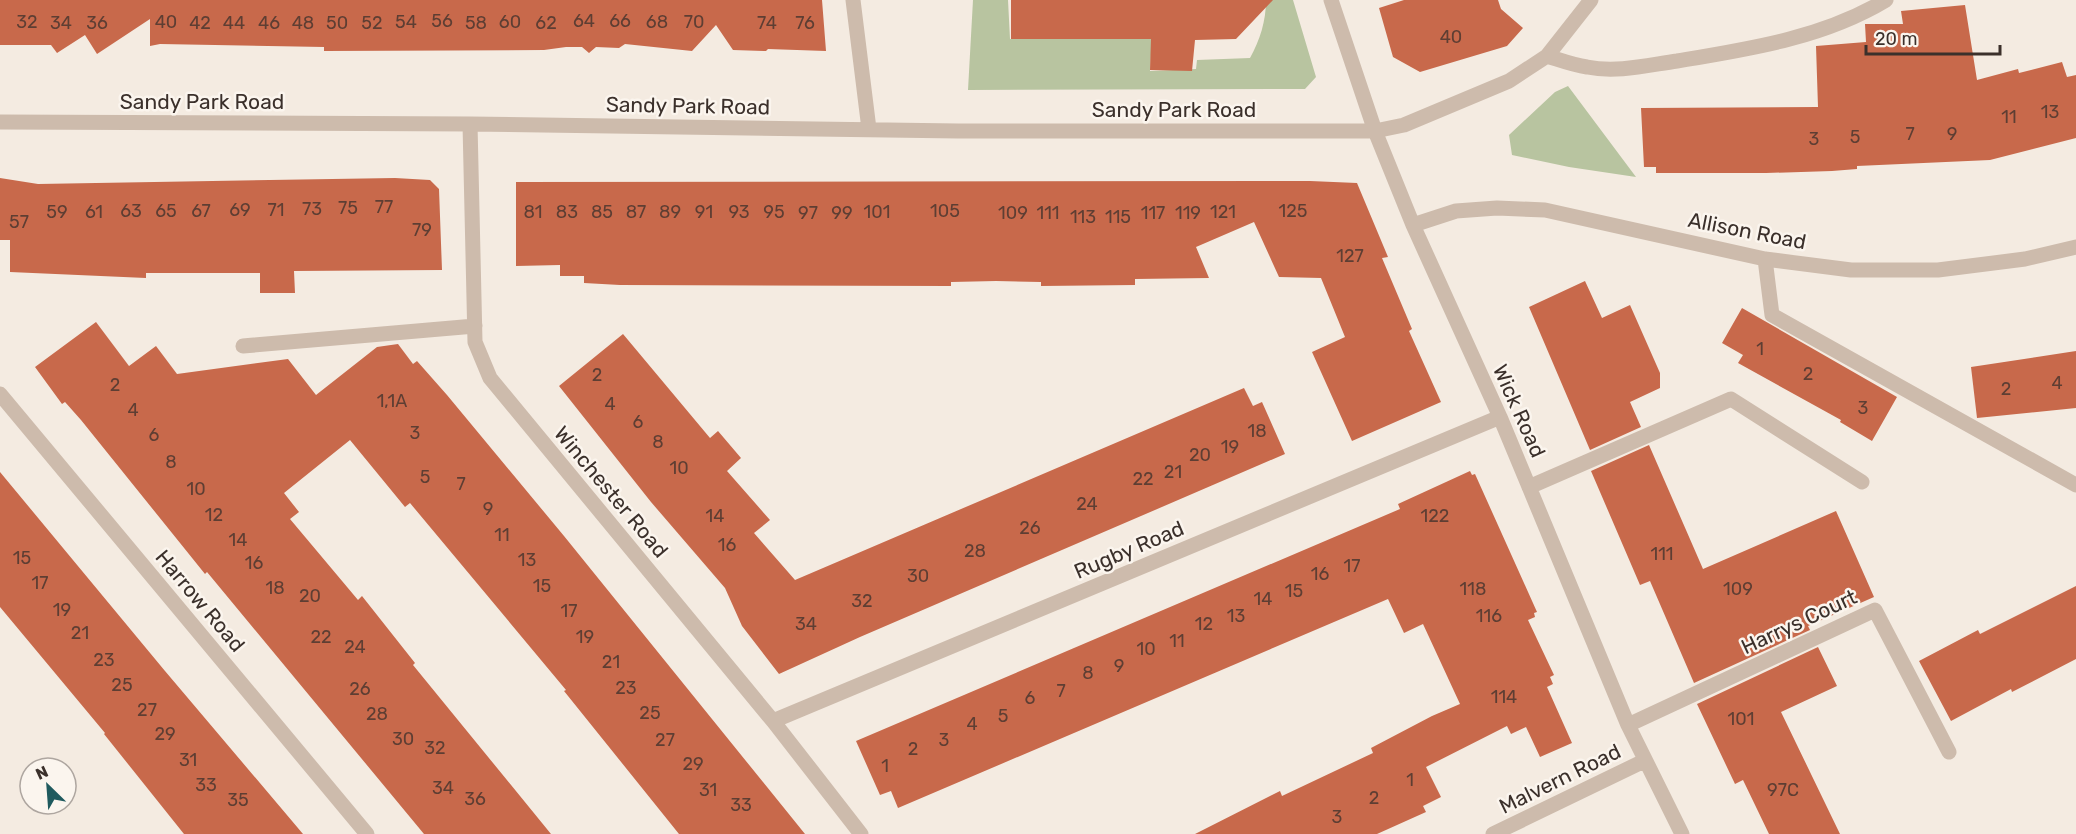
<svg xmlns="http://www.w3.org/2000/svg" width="2076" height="834" font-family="Rubik,sans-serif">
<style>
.green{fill:#b8c4a0}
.building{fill:#c8694b}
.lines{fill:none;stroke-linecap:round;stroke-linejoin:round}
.minor{stroke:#cdbbac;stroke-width:15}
.labels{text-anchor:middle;stroke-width:5;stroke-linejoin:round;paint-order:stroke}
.number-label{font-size:18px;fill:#5e3e33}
.street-label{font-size:21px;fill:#3b302b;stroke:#fbf5ee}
</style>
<rect width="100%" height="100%" fill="#f4ebe1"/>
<path class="green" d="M973,0h35l2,39 142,-1 -2,33 46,-2 1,-9 53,-2c10,-18 16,-37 16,-58h27l23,77 -11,12 -337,1z
M1568,86l68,91 -67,-10 -57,-12 -3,-20 46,-43z"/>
<path class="building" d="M0,0h822l4,51 -58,-2 -2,2 -33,-1 -17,-25 -24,26 -67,-7 -6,4 -23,-1 -7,6 -7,-6h-16l-22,3 -220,1v-4l-164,-3 -10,2v-27l-53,35 -12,-19 -28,18 -6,-8h-51z
M1011,0h262l-37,39 -41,1 -3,31 -42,-1 1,-31h-140z
M1404,0h94l3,9 22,19 -16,18 -87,26 -27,-15 -14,-49z
M1965,5l12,75 41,-11 1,4 43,-11 5,15 9,-2v63l-86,22 -133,6v3l-25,2 -66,2h-110v-6h-12l-3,-59 177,-1 -2,-61 50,-4 -1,-18h38l-2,-13z
M0,178l38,6 357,-6 35,2 9,9 3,81 -148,1 1,22h-35v-20h-114v5l-136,-6v-32h-10z
M1310,181l47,2 31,74 -6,1 30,71 -3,2 32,71 -89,39 -40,-89 33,-15 -24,-59 -42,-1 -25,-55 -58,25 13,31 -74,1v6l-94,1v-4l-45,-1 -45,1v4l-331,-1 -36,-2v-7h-24v-11l-44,1v-84z
M1585,281l17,37 28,-13 30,68v15l-30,14 11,25 -51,23 -61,-143z
M1742,308l155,89 -25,44 -32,-19 1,-2 -103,-57 5,-8 -21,-12z
M96,322l33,44 27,-20 21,28 111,-15 28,36 61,-48 21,-3 15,20 4,-3 30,34 117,141 241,298h-126l-115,-143 2,-1 -156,-187 -5,4 -55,-67 -66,53 15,19 -9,7 68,81 4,-4 53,67 -2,2 138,169h-127l-217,-262 -2,2 -124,-154 -16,-18 -3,2 -27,-37z
M623,334l87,104 8,-7 23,27 -14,13 43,49 -16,13 41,47 449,-192 9,18 9,-4 23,52 -425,183 -81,37 -37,-48 -17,-38 -74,-86 -92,-116z
M2076,351v57l-99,10 -6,-51z
M1649,445l54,124 133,-58 38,86 -66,29 2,4 -116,53 -44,-102 -10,4 -49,-114z
M1470,471l2,4 3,-1 62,138 -3,1 1,4 -7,3 26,55 -4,2 3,7 -6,3 25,56 -32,14 -14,-30 -15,7 -4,-8 -81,41 15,30 -18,9 3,6 -49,22h-182l85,-43 2,5 91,-43 -2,-5 61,-32 28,-12 -37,-80 -19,9 -16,-34 -490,209 -7,-17 -11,4 -24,-54 544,-232 -2,-5z
M0,472l165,199 138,163h-119l-80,-100 1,-1 -105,-126z
M2076,586v73l-64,33 -1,-3 -60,32 -32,-60 59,-31 2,4z
M1818,647l19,39 -56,26 59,122h-71l-26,-54 -8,4 -38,-80z"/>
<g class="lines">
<path class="minor" d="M853,0l16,129
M1331,0l44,131 38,94 87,192 128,308 54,109
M1547,56c13,4 26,9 40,11 30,6 61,-2 90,-6 72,-12 146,-23 209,-61
M0,122l470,2 488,7h417l29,-6 105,-44 38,-25 44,-56
M470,124l5,218 15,36 283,343 88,113
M1413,225l43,-14 41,-3 48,2 220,49 86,11h87l87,-11 51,-12
M1765,259l7,56 304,170
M243,346l232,-20
M0,394l367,440
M1529,487l202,-88 131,83
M773,721l727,-304
M1628,725l247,-115 74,142
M1493,834l151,-73"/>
</g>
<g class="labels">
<g class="number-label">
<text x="442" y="27">56</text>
<text x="584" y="27">64</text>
<text x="620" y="27">66</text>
<text x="27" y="28">32</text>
<text x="166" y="28">40</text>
<text x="406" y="28">54</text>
<text x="510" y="28">60</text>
<text x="657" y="28">68</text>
<text x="694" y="28">70</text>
<text x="61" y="29">34</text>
<text x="97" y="29">36</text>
<text x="200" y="29">42</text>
<text x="234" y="29">44</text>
<text x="269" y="29">46</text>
<text x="303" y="29">48</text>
<text x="337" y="29">50</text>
<text x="372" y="29">52</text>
<text x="476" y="29">58</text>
<text x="546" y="29">62</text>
<text x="767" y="29">74</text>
<text x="805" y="29">76</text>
<text x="1451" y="43">40</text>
<text x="2050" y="118">13</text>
<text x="2009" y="123">11</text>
<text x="1910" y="140">7</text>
<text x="1952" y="140">9</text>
<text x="1855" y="143">5</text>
<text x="1814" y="145">3</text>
<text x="384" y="213">77</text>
<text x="348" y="214">75</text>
<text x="312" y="215">73</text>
<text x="240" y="216">69</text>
<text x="276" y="216">71</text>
<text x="131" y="217">63</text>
<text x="166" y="217">65</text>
<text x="201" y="217">67</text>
<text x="945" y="217">105</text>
<text x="1293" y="217">125</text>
<text x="57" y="218">59</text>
<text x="94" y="218">61</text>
<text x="533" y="218">81</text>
<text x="567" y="218">83</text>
<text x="602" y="218">85</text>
<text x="636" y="218">87</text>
<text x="670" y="218">89</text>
<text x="704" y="218">91</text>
<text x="739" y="218">93</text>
<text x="774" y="218">95</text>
<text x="877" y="218">101</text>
<text x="1223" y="218">121</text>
<text x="808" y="219">97</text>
<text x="842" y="219">99</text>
<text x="1013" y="219">109</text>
<text x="1048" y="219">111</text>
<text x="1153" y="219">117</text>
<text x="1188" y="219">119</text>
<text x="1083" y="223">113</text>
<text x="1118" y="223">115</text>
<text x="19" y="228">57</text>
<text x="422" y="236">79</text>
<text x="1350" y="262">127</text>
<text x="1760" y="355">1</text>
<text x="1808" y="380">2</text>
<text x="597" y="381">2</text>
<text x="2057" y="389">4</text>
<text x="115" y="391">2</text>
<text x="2006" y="395">2</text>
<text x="392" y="407">1,1A</text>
<text x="610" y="410">4</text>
<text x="1863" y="414">3</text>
<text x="133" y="416">4</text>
<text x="638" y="428">6</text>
<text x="1257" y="437">18</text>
<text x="415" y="439">3</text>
<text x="154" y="441">6</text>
<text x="658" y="448">8</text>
<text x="1230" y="453">19</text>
<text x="1200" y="461">20</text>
<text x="171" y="468">8</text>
<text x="679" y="474">10</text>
<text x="1173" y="478">21</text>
<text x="425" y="483">5</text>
<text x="1143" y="485">22</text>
<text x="461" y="490">7</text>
<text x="196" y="495">10</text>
<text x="1087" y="510">24</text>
<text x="488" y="515">9</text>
<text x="214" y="521">12</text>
<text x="715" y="522">14</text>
<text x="1435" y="522">122</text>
<text x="1030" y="534">26</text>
<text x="502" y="541">11</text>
<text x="238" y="546">14</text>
<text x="727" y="551">16</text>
<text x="975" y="557">28</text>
<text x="1662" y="560">111</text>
<text x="22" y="564">15</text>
<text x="527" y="566">13</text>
<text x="254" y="569">16</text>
<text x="1352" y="572">17</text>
<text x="1320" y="580">16</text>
<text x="918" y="582">30</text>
<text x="40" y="589">17</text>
<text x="542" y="592">15</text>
<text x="275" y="594">18</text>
<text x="1473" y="595">118</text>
<text x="1738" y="595">109</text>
<text x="1294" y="597">15</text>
<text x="310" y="602">20</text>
<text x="1263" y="605">14</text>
<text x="862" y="607">32</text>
<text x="62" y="616">19</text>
<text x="569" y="617">17</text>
<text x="1236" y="622">13</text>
<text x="1489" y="622">116</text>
<text x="806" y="630">34</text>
<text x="1204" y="630">12</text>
<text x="80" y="639">21</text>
<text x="321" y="643">22</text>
<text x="585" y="643">19</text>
<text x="1177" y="647">11</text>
<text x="355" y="653">24</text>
<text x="1146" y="655">10</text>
<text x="104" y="666">23</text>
<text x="611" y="668">21</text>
<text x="1119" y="672">9</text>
<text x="1088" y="679">8</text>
<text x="122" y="691">25</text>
<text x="626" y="694">23</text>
<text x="360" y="695">26</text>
<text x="1061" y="697">7</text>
<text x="1504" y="703">114</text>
<text x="1030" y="704">6</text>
<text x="147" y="716">27</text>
<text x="650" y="719">25</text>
<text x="377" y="720">28</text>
<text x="1003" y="722">5</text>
<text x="1741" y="725">101</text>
<text x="972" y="730">4</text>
<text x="165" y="740">29</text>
<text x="403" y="745">30</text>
<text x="665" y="746">27</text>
<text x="944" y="746">3</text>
<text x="435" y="754">32</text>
<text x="913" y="755">2</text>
<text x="188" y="766">31</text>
<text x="693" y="770">29</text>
<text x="885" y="772">1</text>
<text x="1410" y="786">1</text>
<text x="206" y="791">33</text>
<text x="443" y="794">34</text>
<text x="708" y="796">31</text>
<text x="1783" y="796">97C</text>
<text x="1374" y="804">2</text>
<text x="475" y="805">36</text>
<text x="238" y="806">35</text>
<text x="741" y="811">33</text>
<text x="1337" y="823">3</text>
</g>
<g class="street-label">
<text x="202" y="109">Sandy Park Road</text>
<text transform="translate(688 106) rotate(1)" y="7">Sandy Park Road</text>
<text x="1174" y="117">Sandy Park Road</text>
<text transform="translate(1747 231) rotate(11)" y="7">Allison Road</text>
<text transform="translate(1519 411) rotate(66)" y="7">Wick Road</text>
<text transform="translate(611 492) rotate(50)" y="7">Winchester Road</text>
<text transform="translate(1129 550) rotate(-23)" y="7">Rugby Road</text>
<text transform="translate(200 601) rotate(50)" y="7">Harrow Road</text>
<text transform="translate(1799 622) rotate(-25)" y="7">Harrys Court</text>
<text transform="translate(1560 779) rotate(-26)" y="7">Malvern Road</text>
</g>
</g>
<g transform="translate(48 786) rotate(335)"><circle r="28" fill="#fbf5ee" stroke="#aea6a0" stroke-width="1.5"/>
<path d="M0-4.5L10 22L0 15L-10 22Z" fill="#1f5a5e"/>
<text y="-9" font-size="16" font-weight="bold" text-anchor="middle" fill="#3b302b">N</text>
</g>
<path d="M1866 45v9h134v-9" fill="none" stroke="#3b302b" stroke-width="3"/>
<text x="1875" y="45" font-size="18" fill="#3b302b" stroke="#fbf5ee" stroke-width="4.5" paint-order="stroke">20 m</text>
</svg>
